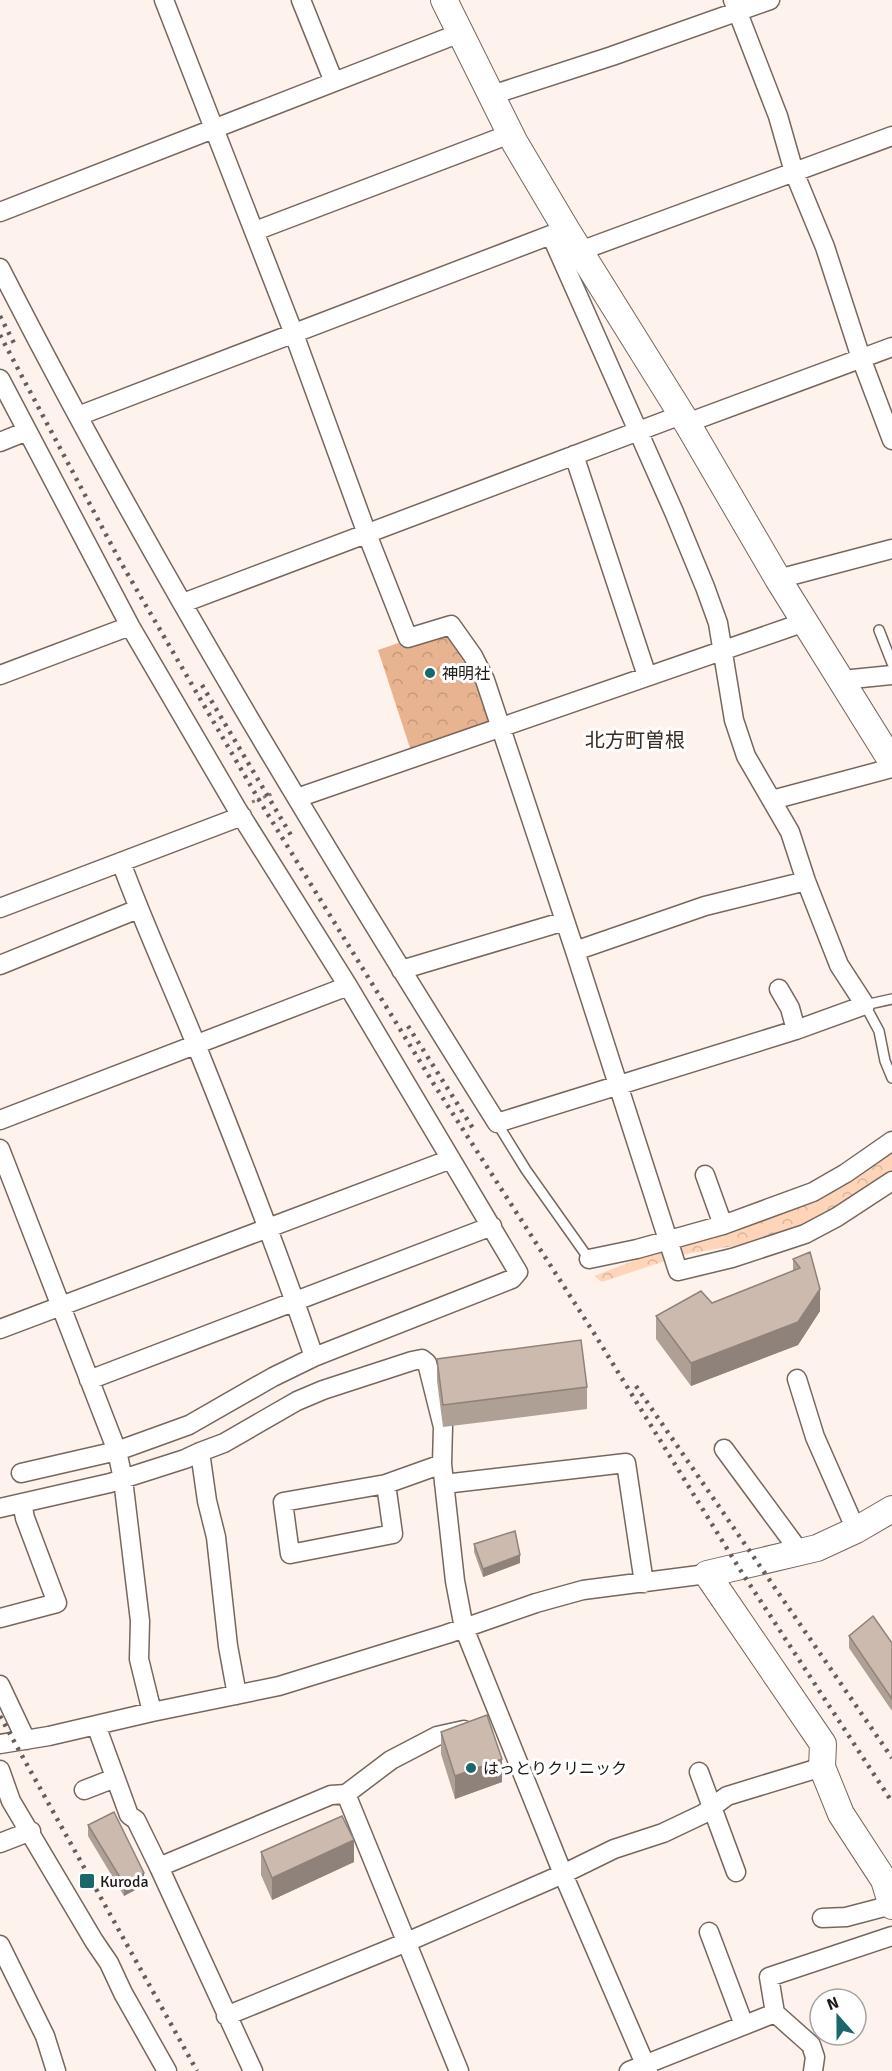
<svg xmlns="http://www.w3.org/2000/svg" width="892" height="2071" font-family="Signika,'Noto Sans JP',sans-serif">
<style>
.forest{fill:url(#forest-crowns)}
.park{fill:url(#park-crowns)}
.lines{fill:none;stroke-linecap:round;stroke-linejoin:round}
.lane-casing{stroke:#76675d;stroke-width:12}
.street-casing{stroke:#76675d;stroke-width:21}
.secondary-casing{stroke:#76675d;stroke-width:28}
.path{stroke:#857c77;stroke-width:3;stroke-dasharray:3 3;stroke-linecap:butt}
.lane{stroke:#fff;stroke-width:9}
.street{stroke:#fff;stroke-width:18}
.secondary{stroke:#fff;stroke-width:26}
.rail{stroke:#665e5a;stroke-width:4.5;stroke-dasharray:3 6;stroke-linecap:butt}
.wall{fill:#afa096}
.shaded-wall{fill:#8f827a}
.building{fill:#ccbaaf;stroke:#8f827a;stroke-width:1.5}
.poi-dot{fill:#1b686b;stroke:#fff;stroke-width:2}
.labels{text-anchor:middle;stroke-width:6;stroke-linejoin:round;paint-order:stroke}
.poi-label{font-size:16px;fill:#1f1915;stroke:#fff;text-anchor:start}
.quarter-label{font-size:20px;fill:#392b23;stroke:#fff}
</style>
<defs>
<pattern id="forest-crowns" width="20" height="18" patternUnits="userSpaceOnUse" patternTransform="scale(1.5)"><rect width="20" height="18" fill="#e7b391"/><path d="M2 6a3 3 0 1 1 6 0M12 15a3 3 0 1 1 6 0" fill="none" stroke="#c6997c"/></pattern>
<pattern id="park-crowns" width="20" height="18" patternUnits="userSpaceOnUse" patternTransform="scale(1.5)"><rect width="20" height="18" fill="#ffd5ba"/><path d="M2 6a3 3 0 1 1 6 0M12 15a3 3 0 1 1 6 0" fill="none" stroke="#dab69f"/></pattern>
</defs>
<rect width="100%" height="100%" fill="#fef3ec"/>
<path class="forest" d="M451,625l48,94 -89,29 -32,-98z"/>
<path class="park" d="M892,1139v42l-87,53 -119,20 -84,28 -8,-6 219,-84z"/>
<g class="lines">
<defs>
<path id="lane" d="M879,630l13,33
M892,999l-27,6 14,26 6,30 7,17
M497,1123l29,47 63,89"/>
<path id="street" d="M164,0l130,334 73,200 41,104 43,-13 22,31 12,24 90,271 103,320 54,-13 73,-24 32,-17 55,-36
M301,0l33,82
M733,0l45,116 16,56 31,75 36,111 31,82
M492,95l120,-39 158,-56
M0,212l460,-179
M255,231l255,-97
M580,251l312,-115
M0,268c150,294 322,576 497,855l299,-93 69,-25 -26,-40 -33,-84 -16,-49 -44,-76 -12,-36 -16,-97 -13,-36 -31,-75 -123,-277
M0,379l130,247 107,183 111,177 170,286 -6,7 -198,78 -41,20 -84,48 -72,26 -96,22
M78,416l483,-185
M687,423l205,-76
M0,442l27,-11
M574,455l73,221
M778,579l114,-30
M183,603l498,-188
M0,675l130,-49
M842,680l50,-5
M297,798l508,-176
M772,800l120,-32
M121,862c23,63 51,123 76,185 41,102 82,206 117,310
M0,908l242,-92
M575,951l130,-45 101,-25
M0,965l138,-56
M401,970l164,-49
M779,989l11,19 6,22
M0,1120l348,-134
M0,1149l117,302 6,28 17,142 -1,38 13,53
M705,1175l18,50
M589,1259l48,-10 86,-24 90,-33 33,-19 46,-32
M0,1329l451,-170
M797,1379l18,58 41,93
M89,1380l403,-154
M724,1449l76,103
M200,1452l7,49 9,36 12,109 9,49
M386,1484l7,50 -103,20 -7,-52 103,-18 56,-20
M444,1484l182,-21 18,120
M0,1508l110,-25 75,-24 15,-7 24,-9 73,-42 26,-11 89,-29 10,-2 5,4 16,64 -1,37 13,117 9,47 99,246 85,197
M0,1618l57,-15 -32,-85 -3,-15
M0,1685l26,55
M96,1725l33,90 7,5 23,47 94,204
M0,1744l49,-8 103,-24 127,-26 168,-52 89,-31 47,-13 124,-16
M0,1770l11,31 83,140 15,22 14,30 44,78
M699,1772l37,100
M84,1790l31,-12
M346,1794l113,277
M0,1843l31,-12
M159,1867l172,-72 15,-1 45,-34 46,-24 27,-6
M822,1918l24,-1 46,-12
M709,1932l35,93
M0,1945l45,91 11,35
M226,2016l181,-74 156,-68 51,-25 49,-16 40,-19 24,-18 95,-29
M629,2071l146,-58
M813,2071l2,-14 -4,-12 -36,-32 -6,-36 123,-41"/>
<path id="secondary" d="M444,0l71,143 51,86 121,194 91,156 114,183
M892,1509l-36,21 -39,18 -110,26 116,170 -1,23 19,47 43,66 8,26"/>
</defs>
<use href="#lane" class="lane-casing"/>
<use href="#street" class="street-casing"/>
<use href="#secondary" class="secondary-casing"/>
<path class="path" d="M252,802l22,-9"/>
<use href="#lane" class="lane"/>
<use href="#street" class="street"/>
<use href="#secondary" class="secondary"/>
<path class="rail" d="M0,316l14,27
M0,335l120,226 139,239 176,286 157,244 147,238 153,234
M202,685l90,152
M408,1026l66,104
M636,1386l256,372
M0,1716l197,355"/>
</g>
<path class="wall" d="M810,1252l10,59 -22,34 -107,41 -35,-47v-23l56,-13 81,-32v-12z
M437,1359l150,28v22l-144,18 -6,-46z
M474,1544l46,19 -37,14 -9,-25z
M849,1636l43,7v68l-43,-63z
M441,1732l61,50 -47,17 -14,-45z
M88,1825l56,60 -20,11 -36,-60z
M261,1852l93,10 -82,38 -11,-25z"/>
<path class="shaded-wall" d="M820,1289v22l-22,34 -107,41v-23z
M520,1555v8l-37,14v-8z
M502,1759v23l-47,17v-23z
M354,1840v22l-82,38v-22z
M144,1873v12l-20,11v-12z"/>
<path class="building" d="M810,1252l10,37 -22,33 -107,41 -35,-47 45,-25 11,12 88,-35 -7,-9z
M581,1340l6,47 -144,18 -6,-46z
M515,1531l5,24 -37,14 -9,-25z
M873,1616l19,27v56l-43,-63z
M487,1715l15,44 -47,17 -14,-44z
M114,1812l30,61 -20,11 -36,-59z
M342,1816l12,24 -82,38 -11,-26z"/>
<g class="poi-dot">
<circle cx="430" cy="673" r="6"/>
<circle cx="471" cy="1768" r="6"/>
<rect x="79" y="1873" width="16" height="16" rx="3"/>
</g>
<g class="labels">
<g class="poi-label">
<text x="442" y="679">神明社</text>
<text x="483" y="1774">はっとりクリニック</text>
<text x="100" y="1887">Kuroda</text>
</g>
<g class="quarter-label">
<text x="635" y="747">北方町曽根</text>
</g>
</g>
<g transform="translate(838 2017) rotate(339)"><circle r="28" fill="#ffffff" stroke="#a5a3a1" stroke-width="1.5"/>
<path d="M0-4.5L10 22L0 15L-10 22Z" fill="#1b686b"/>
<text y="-9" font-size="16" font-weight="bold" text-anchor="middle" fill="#1f1915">N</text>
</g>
</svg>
